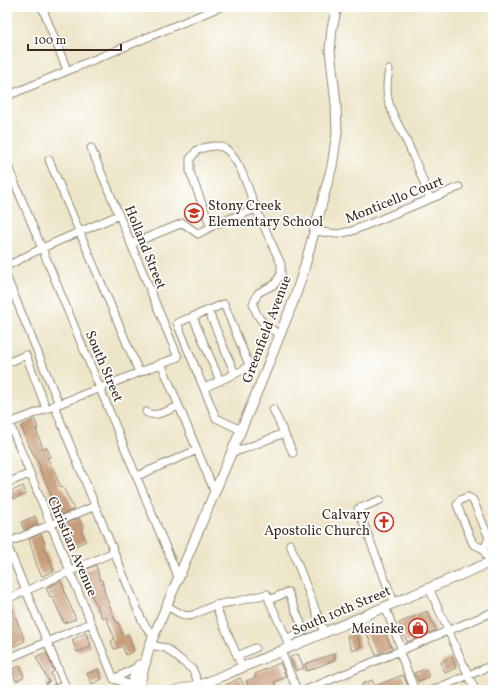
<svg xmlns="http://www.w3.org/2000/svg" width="500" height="697" font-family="Vollkorn,serif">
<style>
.building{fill:#c79d7a}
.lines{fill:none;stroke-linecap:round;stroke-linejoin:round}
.minor-casing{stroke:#948873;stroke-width:9}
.major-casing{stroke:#948873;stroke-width:11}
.minor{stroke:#fff;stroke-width:7}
.major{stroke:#fff;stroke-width:9}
.labels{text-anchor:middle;stroke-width:3.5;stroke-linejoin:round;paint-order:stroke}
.street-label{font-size:14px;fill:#3b2a1e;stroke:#fff}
.poi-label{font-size:14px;fill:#3b2a1e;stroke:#fff;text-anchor:end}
</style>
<rect width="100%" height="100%" fill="#fff"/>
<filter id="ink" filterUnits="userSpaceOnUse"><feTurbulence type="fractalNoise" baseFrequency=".025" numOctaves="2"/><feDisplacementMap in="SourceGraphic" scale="8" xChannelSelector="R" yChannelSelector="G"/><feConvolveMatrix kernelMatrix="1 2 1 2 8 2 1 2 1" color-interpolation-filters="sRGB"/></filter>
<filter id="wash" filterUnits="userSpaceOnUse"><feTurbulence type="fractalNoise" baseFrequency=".012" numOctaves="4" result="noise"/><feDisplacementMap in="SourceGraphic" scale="16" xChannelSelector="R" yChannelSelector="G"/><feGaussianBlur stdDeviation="0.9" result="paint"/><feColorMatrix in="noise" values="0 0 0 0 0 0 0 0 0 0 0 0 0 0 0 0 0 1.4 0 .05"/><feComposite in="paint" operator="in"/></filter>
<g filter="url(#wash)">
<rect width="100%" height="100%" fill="#ede5c8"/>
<g id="blocks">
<path class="building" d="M35,420l3,9h-2l7,20 3,-2 5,9 -4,2 8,15 6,15 2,-1 11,22 -14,6 -21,-48 1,-1 -14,-26h1l-6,-14z
M23,486l3,8 -13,5 -3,-7z
M35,516l3,8 -14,6 -3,-8z
M79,518l4,11 -2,1 5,11 -13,6 -9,-23z
M41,534l4,10 -2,1 11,26 -12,5 -5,-10 -8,-27z
M96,565l4,15h2l3,14 11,28h2l5,14 5,-2 6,17 -8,4 -4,-9 -8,3 -3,-8 4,-2 -9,-22 -4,1 -21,-46z
M61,581l4,10h-1l12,28 -12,4 -12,-27 -2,1 -4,-9z
M10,603l15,38 -15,7 -3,-8v-36z
M427,611l9,19 -29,12 -8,-19z
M383,627l9,22 -16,6 -9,-21z
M356,632l5,15 -9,4 -5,-15z
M86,633l5,14 -14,5 -5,-12z
M46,652l8,19 -3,2 4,11 -7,4 -2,-5 3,-1 -13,-25z
M335,653v7l-28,11 -2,-7z
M298,654l6,14 -8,3 -6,-14z
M452,657l4,11 -11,5 -4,-11z
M280,663l6,14 -12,5 2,3 -11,5h-3l-2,-4 -10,4 -4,-9 10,-4 -1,-3z
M20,666l4,11 -8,4 -4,-12z
M98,669l4,10 -10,5 -5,-10z
M426,669l3,8 -11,4 -4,-8z
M403,675l5,11 -9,4h-34l-3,-6 10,-4 3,6z
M240,678l4,7 -7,3 1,2h-22z"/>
</g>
</g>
<g filter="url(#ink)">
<use href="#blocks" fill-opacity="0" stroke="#948873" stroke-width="1"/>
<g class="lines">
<defs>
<path id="minor" d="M42,7l25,63
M389,70c-8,37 9,49 22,81 7,16 13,32 19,48
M7,96l213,-89
M49,160l90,212
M7,164l172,415
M211,227l-21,-55v-13l7,-9c7,-2 17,-6 25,-3 17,7 27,45 34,62
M315,231l22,3 15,-3 107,-44
M131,244l52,-21 15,11 20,-11 38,-14 25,55v10l-6,10 -17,9 -5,11c5,17 12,21 27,31
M7,266l35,-18 77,-33
M7,278l52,126
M208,310l27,64
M193,317l27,64
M7,363l19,-8 20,53
M161,363l54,130
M204,388l39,-18 6,-5 -25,-61 -47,19 39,95 25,12
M54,405l87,213 3,6 10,13
M146,412c9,7 24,-3 33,-6
M7,417l107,262
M10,423l90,-35 78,-31 -87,-209
M284,433l9,20
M231,453l13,-4 40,-16 -11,-24
M137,476l60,-26
M7,483l22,-9
M380,500l-22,9 36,94
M7,543l88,-37
M290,544l34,88
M7,545l60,145
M484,549l-11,-5 -16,-39 3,-5 8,-3 5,3 16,38 -5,11 5,13
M429,588l46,102
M7,599l107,-47
M215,605l27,62
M167,606l14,8 7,2 5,-1 22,-10 23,-4 29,-7 2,6
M385,607l17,43
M286,639l18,-8 -16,-39 -19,8 20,44 1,3
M150,645l16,3 27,22 6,15
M281,651l16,39
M399,651l16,39
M237,656l18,-8
M7,659l84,-36
M114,679l25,-13
M114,679l11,4 5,4
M7,682l3,8
M53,690l12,-5
M306,690l187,-78
M433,690l60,-25"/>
<path id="major" d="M129,690l10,-25
M138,690l12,-45 110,-260 35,-88 9,-28 28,-103 5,-33 -1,-29 -6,-54 2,-22 5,-21
M177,690l17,-4
M189,690l304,-129"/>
</defs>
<use href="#minor" class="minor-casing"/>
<use href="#major" class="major-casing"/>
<use href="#minor" class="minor"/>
<use href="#major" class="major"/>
</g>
</g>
<defs>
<symbol id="school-ring" viewBox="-11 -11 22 22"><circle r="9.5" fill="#fff" stroke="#c8321e" stroke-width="1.5"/><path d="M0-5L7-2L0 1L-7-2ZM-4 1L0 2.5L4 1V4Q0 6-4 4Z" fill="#c8321e"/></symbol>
<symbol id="church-ring" viewBox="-11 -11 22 22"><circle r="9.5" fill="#fff" stroke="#c8321e" stroke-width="1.5"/><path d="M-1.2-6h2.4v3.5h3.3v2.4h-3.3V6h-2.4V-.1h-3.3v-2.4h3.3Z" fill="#c8321e"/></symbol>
<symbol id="shop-ring" viewBox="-11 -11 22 22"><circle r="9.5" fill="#fff" stroke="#c8321e" stroke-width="1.5"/><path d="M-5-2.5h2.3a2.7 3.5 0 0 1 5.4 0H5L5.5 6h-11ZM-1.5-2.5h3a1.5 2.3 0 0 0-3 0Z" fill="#c8321e"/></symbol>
</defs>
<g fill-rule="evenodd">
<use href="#school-ring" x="183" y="202" width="22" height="22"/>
<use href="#church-ring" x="373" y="511" width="22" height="22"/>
<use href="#shop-ring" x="407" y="617" width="22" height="22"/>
</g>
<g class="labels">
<g class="street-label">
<text transform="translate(394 199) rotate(-22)" y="5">Monticello Court</text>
<text transform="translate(146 247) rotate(68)" y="5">Holland Street</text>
<text transform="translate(266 329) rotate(-69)" y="5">Greenfield Avenue</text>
<text transform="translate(105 366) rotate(67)" y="5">South Street</text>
<text transform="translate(73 546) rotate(67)" y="5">Christian Avenue</text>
<text transform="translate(341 610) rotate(-23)" y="5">South 10th Street</text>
</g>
<g class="poi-label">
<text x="208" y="210" text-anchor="start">Stony Creek<tspan x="208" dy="16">Elementary School</tspan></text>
<text x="370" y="519">Calvary<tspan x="370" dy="16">Apostolic Church</tspan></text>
<text x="404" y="633">Meineke</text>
</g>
</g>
<rect width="500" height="697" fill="none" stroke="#fff" stroke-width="24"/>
<path d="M28 44v6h93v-6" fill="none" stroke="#3b2a1e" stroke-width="2"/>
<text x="34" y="44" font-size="12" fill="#3b2a1e" stroke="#ffffff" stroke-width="3" paint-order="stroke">100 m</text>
</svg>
